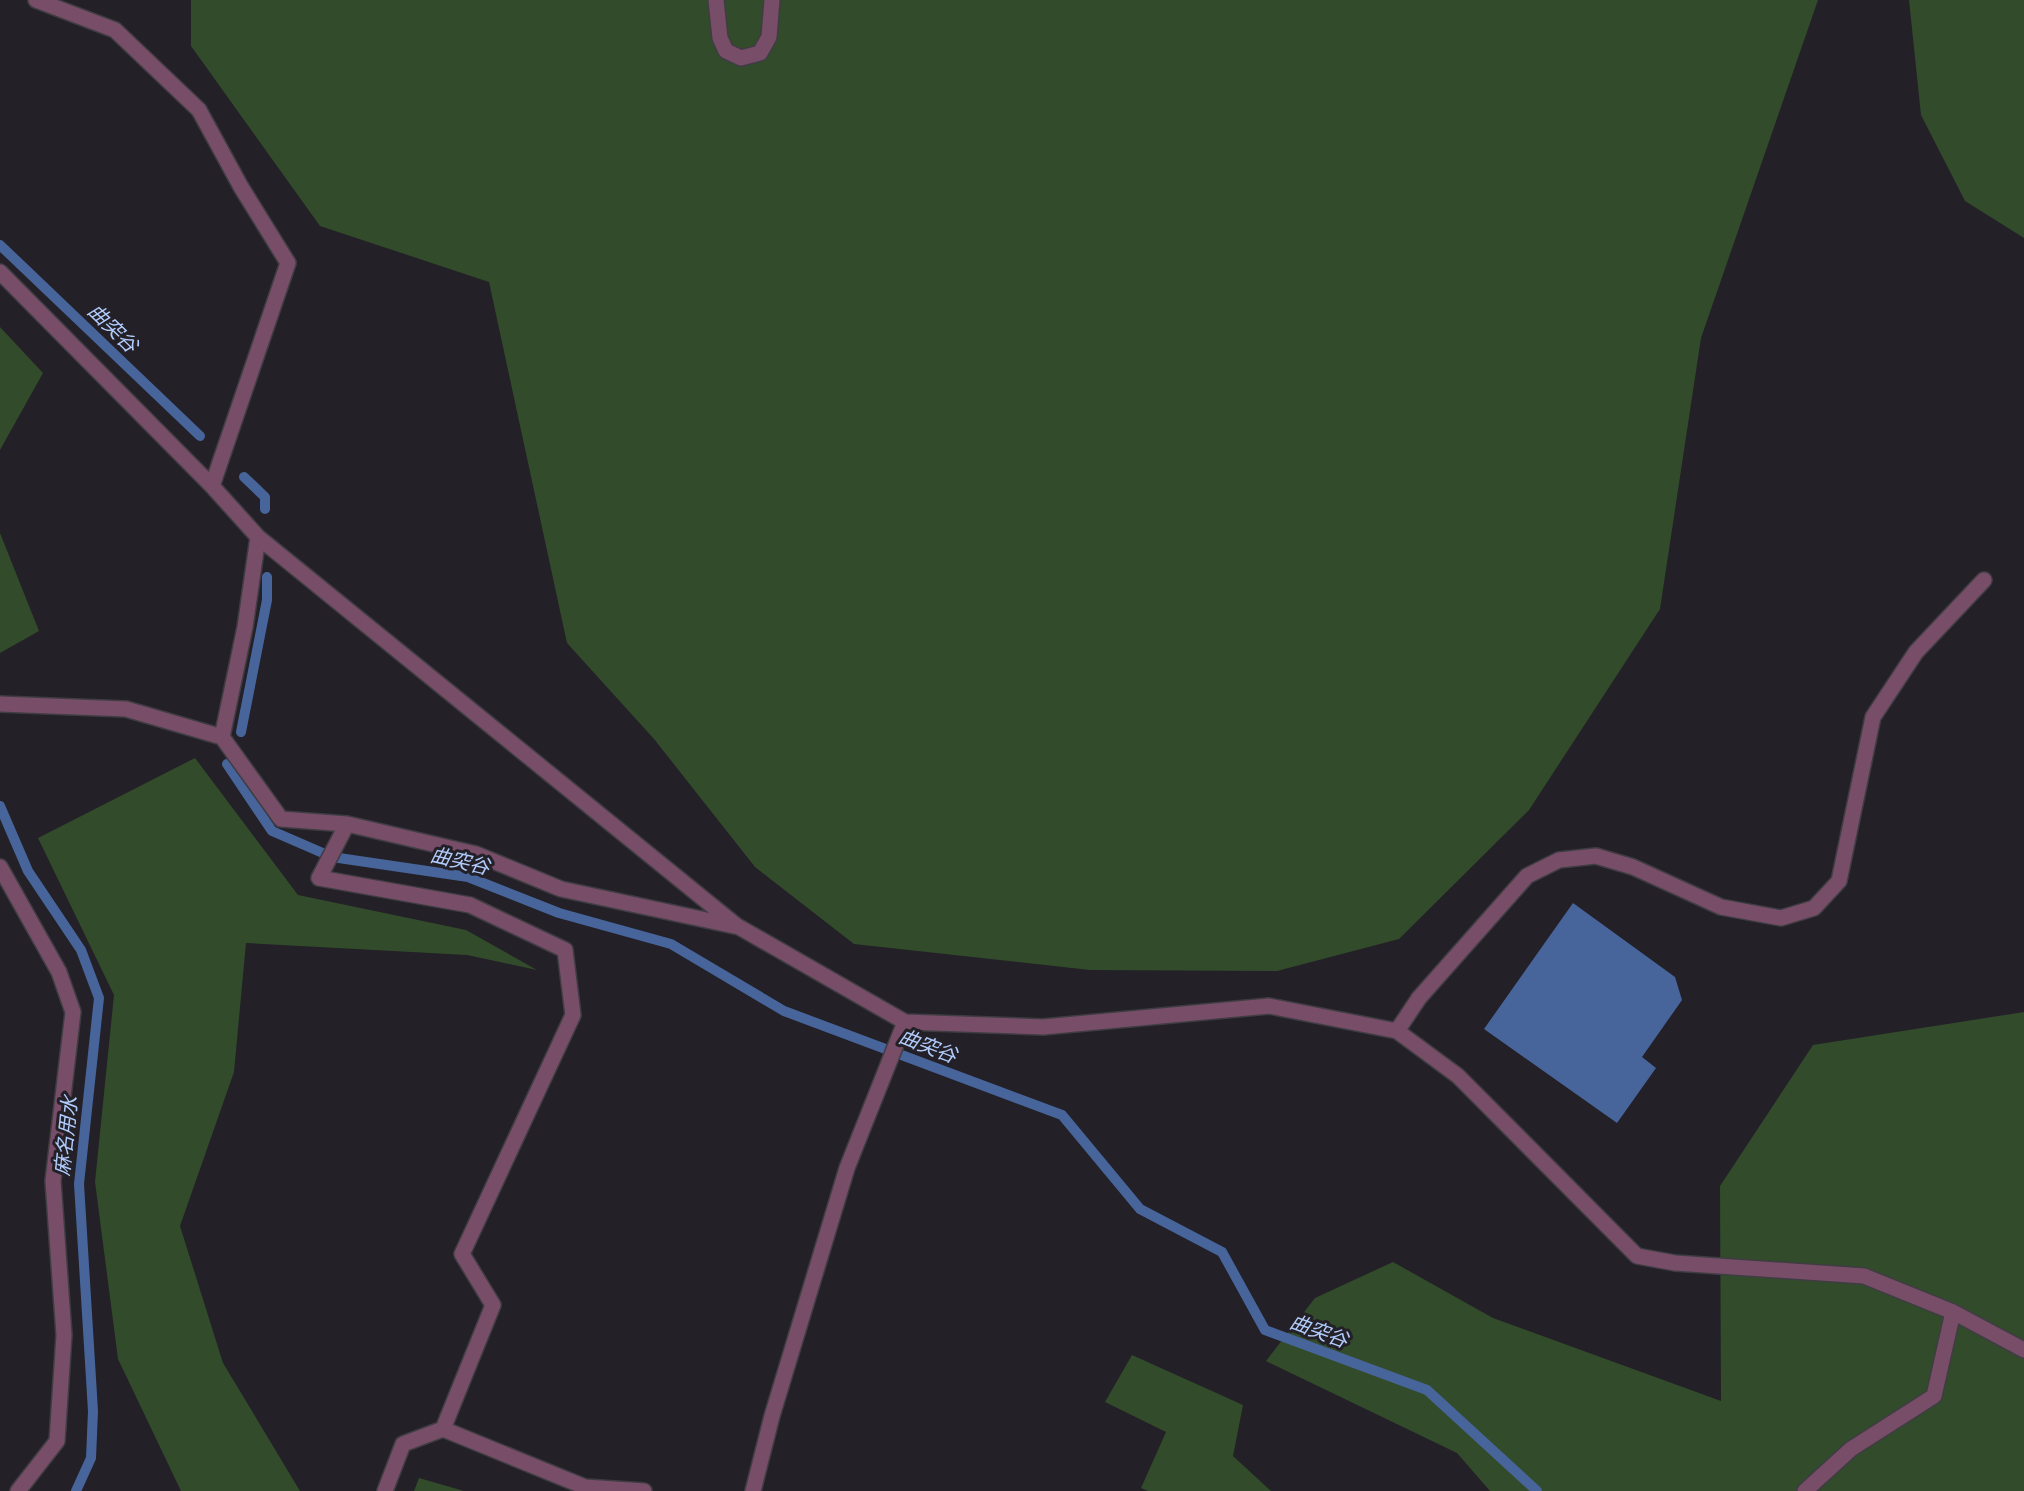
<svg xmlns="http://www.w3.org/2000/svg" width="2024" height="1491" font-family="'Public Sans','Noto Sans JP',sans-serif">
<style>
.green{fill:#324b2b}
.water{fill:#47659b}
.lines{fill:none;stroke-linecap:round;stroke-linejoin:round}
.stream{stroke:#47659b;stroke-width:10}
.lane-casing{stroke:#3f3d43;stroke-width:18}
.street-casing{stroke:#3f3d43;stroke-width:18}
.lane{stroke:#774d68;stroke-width:15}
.street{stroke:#774d68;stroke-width:15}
.labels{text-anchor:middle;stroke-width:6;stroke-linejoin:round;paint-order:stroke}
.water-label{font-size:20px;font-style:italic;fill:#b1ccfc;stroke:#232027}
</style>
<rect width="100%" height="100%" fill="#232027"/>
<path class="green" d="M191,0h1627l-117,338 -41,271 -131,201 -130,129 -122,32 -187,-1 -236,-26 -99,-77 -101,-128 -87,-96 -78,-361 -169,-56 -129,-180z
M1909,0h115v238l-59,-37 -44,-86z
M0,327l43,46 -43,77z
M0,533l39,98 -39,22z
M195,758l103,137 168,35 71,40 -70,-15 -221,-12 -12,129 -54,154 43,137 77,128h-119l-63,-132 -23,-177 19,-187 -76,-157z
M2024,1012v479h-534l-33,-38 -191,-92 49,-63 78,-36 100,56 228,83 -1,-215 93,-141z
M1132,1355l111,50 -10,51 38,35h-123l-7,-3 25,-56 -61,-30z
M419,1478l45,13h-50z"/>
<path class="water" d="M1573,903l102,74 7,23 -40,57 14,11 -39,55 -133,-94z"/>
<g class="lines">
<path class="stream" d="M0,245l200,191
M244,477l21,20v12
M241,732l26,-132v-23
M227,764l45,67 60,26 136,20 91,36 112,31 113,67 278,104 78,94 82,43 43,78 162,60 110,101
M0,806l28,65 53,79 18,48 -20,186 14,227 -2,47 -15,33"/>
<defs>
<path id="lane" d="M1419,998l108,-122 32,-16 37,-4 37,11 88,40 60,11 33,-10 25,-27 34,-164 43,-65 68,-72"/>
<path id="street" d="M36,0l79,30 84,80 42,77 47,76 -76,223
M716,0l4,38 6,13 15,7 19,-5 9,-16 3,-37
M0,272l212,214 46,51 479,389
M0,704l126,5 96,28 59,82 66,5 129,30 85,35 178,38 166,95 138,5 226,-21 128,25 61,45 179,180 38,7 189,13 89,36 71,38
M222,737l23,-110 13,-90
M347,824l-28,54 151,27 95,45 8,65 -111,239 31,51 -50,124 -40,15 -18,47
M0,867l59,105 14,40 -20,169 11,154 -7,106 -39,50
M1397,1031l22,-33
M443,1429l142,58 59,4
M753,1491l19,-75 75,-248 58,-146
M1805,1491l46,-42 83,-53 19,-84"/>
</defs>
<use href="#lane" class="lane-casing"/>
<use href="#street" class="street-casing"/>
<use href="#lane" class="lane"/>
<use href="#street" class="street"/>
</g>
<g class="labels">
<g class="water-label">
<text transform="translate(113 328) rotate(44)" y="7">曲突谷</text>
<text transform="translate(460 861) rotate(13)" y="7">曲突谷</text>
<text transform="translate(928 1046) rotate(21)" y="7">曲突谷</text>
<text transform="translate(66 1136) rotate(-84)" y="7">麻名用水</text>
<text transform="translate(1319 1331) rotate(20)" y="7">曲突谷</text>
</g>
</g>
</svg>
